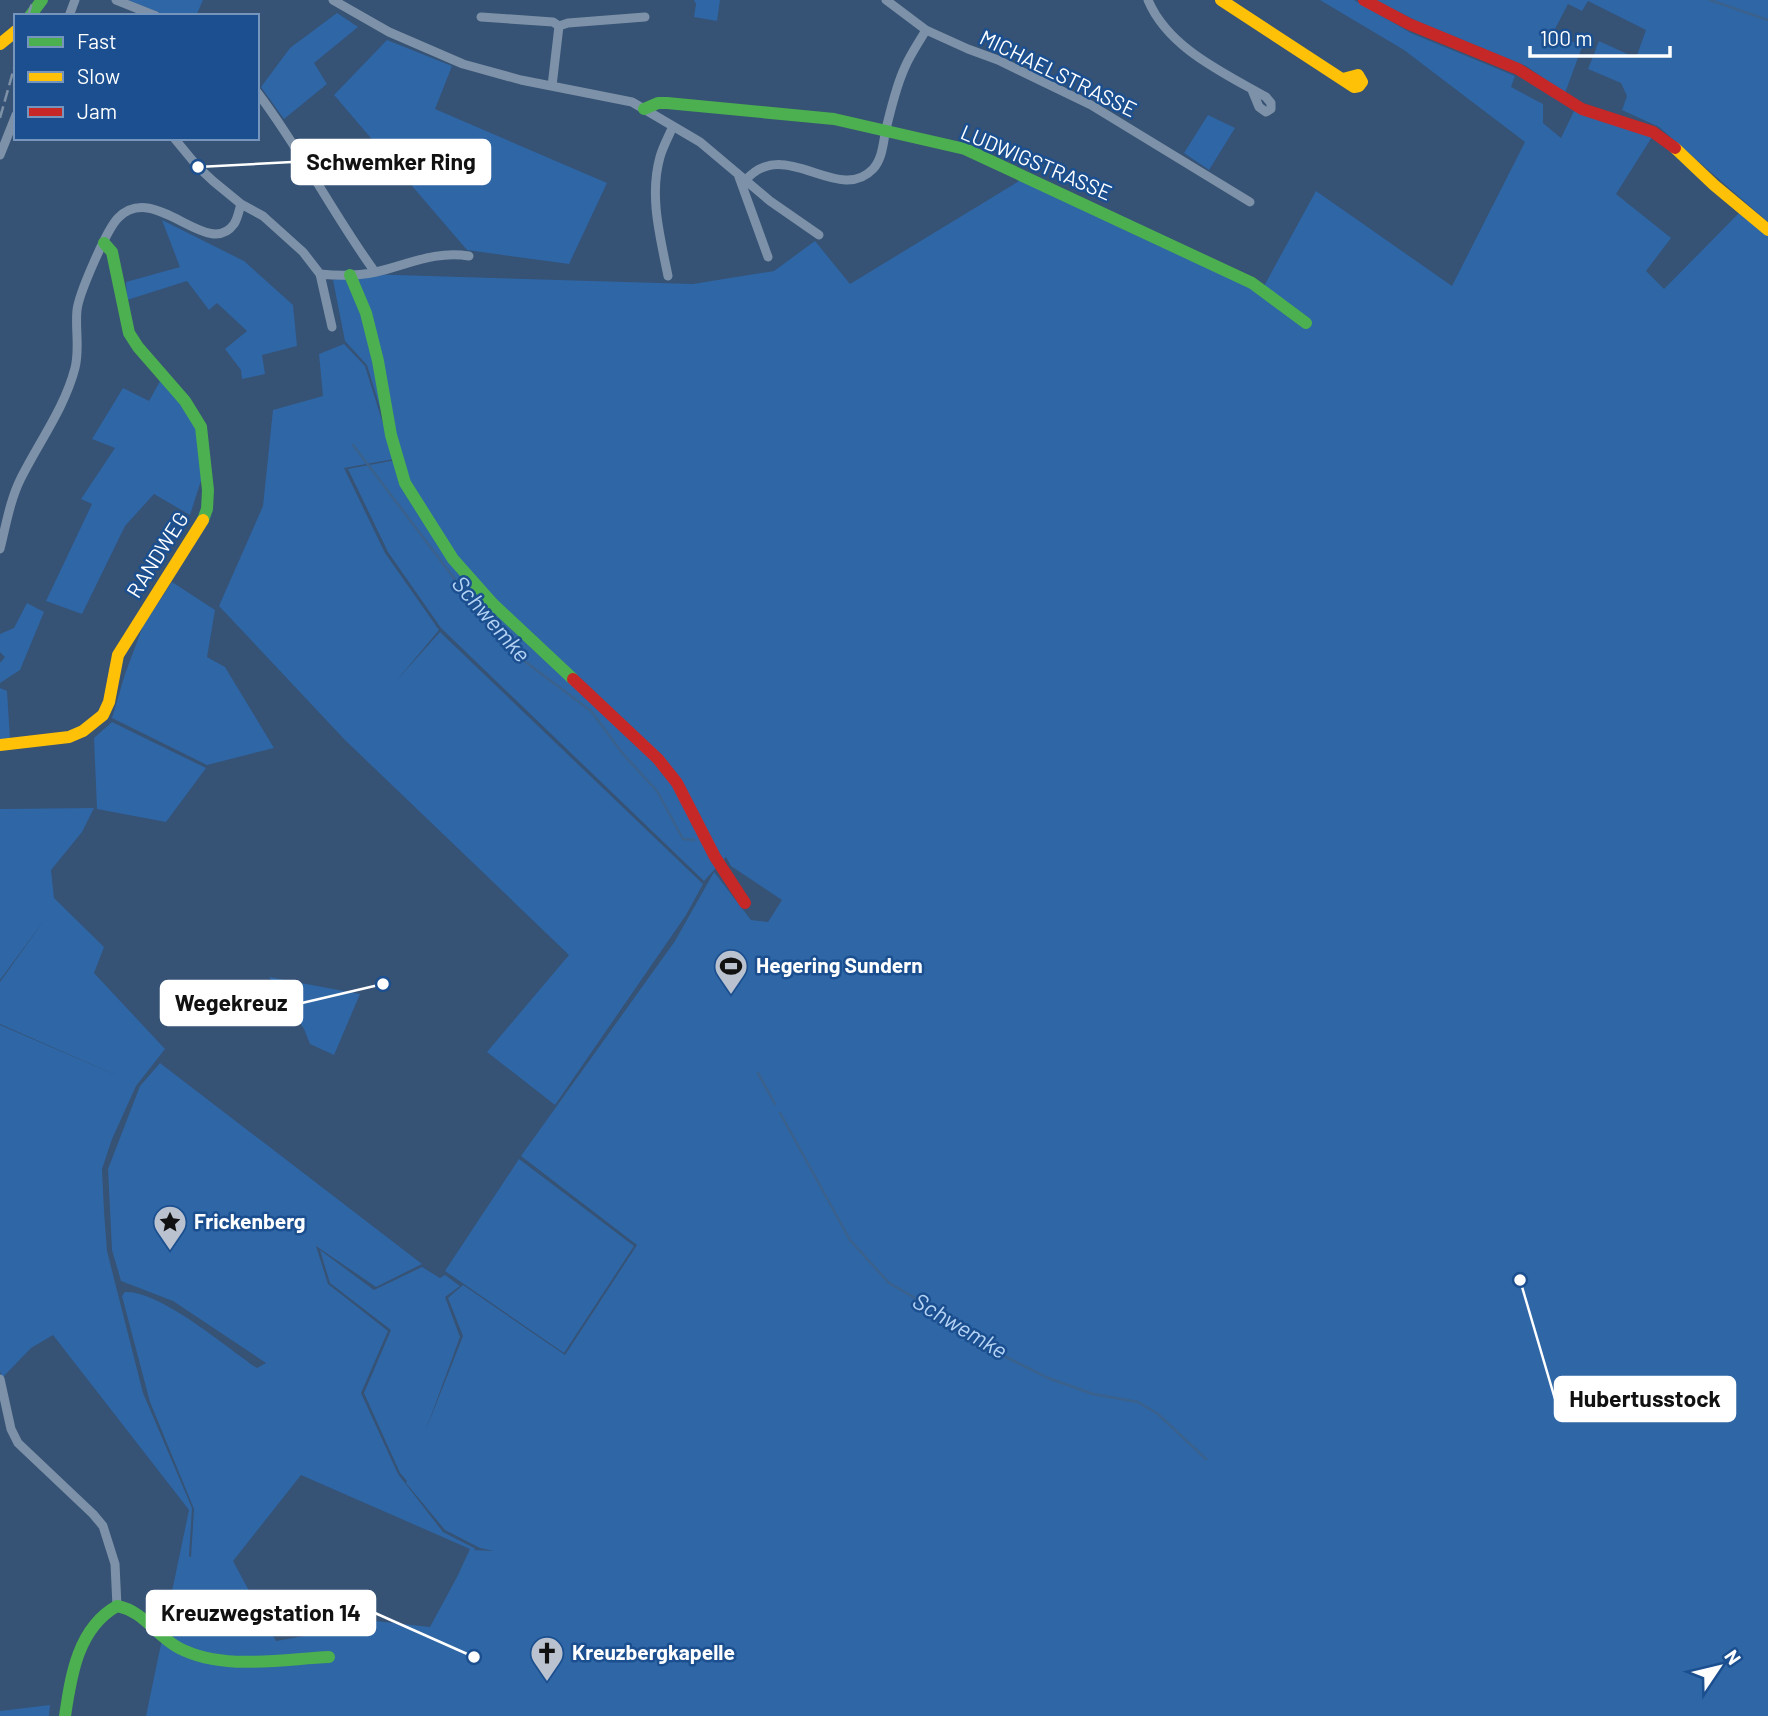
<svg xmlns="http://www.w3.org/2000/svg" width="1768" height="1716" viewBox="0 0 1768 1716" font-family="Barlow,sans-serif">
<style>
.green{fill:#2f66a5;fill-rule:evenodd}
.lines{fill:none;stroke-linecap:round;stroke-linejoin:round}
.stream{stroke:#3b618d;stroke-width:2.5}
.street{stroke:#7d92a8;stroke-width:9}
.fast{stroke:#4caf50;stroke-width:12}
.slow{stroke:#ffc107;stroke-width:12}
.jam{stroke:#c62828;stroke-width:12}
.rail{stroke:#7e92a7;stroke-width:2.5;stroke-dasharray:12 5;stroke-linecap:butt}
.labels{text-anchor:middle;stroke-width:5;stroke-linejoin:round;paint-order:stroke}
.street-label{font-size:21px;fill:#fff;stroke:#1b4f8f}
.poi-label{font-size:21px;font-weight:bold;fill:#fff;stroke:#1b4f8f;text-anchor:start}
.water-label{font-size:23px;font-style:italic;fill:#b5d3f5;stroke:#1b4f8f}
.leader{fill:none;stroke:#fff;stroke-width:2.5}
.callout-dot{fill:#fff;stroke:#1b4f8f;stroke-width:2.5}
.callout{fill:#fff;stroke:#fff;stroke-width:2.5}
.callout-label{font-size:23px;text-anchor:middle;font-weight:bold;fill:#111}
</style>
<rect width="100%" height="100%" fill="#365274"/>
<path class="green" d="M128,0h75l-7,16h-28z
M694,0h26l-3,21 -23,-4 2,-13z
M1320,0h34l57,33 104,43 -4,11 32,17v19l18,15 13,-27 78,26 -36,57 55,44 -25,33 18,18 75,-76 29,20v1483h-1622l43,-206 -136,-175 -22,13 -29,30 -2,-7v-346l125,54 -125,-55v-42l45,-63 -45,61v-171l94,-1 -12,24 -31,38 3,28 50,49 -10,26 71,76 -29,37 -24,53 -10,30 2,42 3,40 36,142 49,115 -3,48 2,1 3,-48 -44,-107 -28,-106 3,-4c35,-2 102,56 132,76l9,-5 -93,-62 -52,-20 -9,-31 -4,-81 32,-83 20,-23 262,201 -46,23 -60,-41 12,38 60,47 -27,62 37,81 45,58 33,17 -3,1 21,1 -14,-3 -35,-18 -39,-47 1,-2 -7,-8 -36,-80 27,-63 -61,-47 -10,-33 54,40 48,-23 18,11 5,-3 15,11 -15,11 15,40 -35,95 38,-96 -15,-38 15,-13 102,70 72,-110 -116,-89 154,-215 39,-69 37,48 17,2 14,-22 -51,-34 -5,-9 -22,24 -263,-253 -53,-76 -40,-83 48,-9 -29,-95 -22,-24 -12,-61 30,-6 330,10 81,-13 41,-30 35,43 174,-106 240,108 52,-95 136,95 73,-144 -121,-92zM301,1475l169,74 -13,28 -27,50 -100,-11 -14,18 -40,7 -43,-80z
M1375,0h393v222l-109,-95 -37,-17 5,-14 -6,-13 -33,-14 11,-28 37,17 10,-28 -58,-29 -6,10 -14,-7 -14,27 28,16 -17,46 -39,-27 -109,-45z
M337,13l21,14 -44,36 13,21 -43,35 -23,-32 29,-39z
M387,40l65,26 -17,43 172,74 -38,81 -102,-14 -133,-155z
M1208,115l27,13 -26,42 -25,-17z
M162,220l82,41 49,44 4,41 -35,9 3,19 -23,5 -1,-9 -16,-21 22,-18 -30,-28 -8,7 -22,-29 -60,19 -1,-18 54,-15z
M344,344l21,22 29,93 -50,9 41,85 54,77 -42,50 43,-48 263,252 -17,31 -131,190 -68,-53 82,-97 -224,-215 -126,-134 44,-100 10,-96 50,-14 -4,-42z
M163,376l32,47 11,42 -16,50 -36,-21 -29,32 -43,88 -36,-13 46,-97 -11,-5 34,-51 -23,-9 31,-51 26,13z
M172,582l43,28 -8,47 18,10 49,81 -67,17 -95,-47 13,-44 18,-48z
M27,603l17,9 -24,58 -20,13v-20l5,-6 -5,-5v-18l14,-6z
M0,688l7,3 3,48 -10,3z
M112,722l94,46 -40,54 -69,-13 -3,-71z
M269,977l91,17 -26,61 -24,-11 -6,-15z
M519,1159l115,87 -70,107 -119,-82z
M50,1705l-1,11h-49v-5z"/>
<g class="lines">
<path class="stream" d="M1710,0l58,20
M353,445l126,166 44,49 68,51 32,43 34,37 26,48 11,1
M758,1073l17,31
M780,1113l70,127 39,43 61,35 52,37 46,23 45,16 45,8 20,12 48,45"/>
<path class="street" d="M116,0l40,16
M333,0l56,32 74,32 58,16 111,22 68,40 70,59 49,34
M886,0l40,30 42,19 30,11 93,45 159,97
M1148,0c20,48 76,73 118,97l5,6v6l-5,3 -7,-5 -7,-17
M69,16l6,-16
M481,17l72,5 6,4 9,-3 77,-6
M552,86l7,-60
M257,92c44,58 76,122 118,180
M174,138l24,29 15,14 28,23 22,12 40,36 17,22 12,53
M0,155l16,-40
M739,177l29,80
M745,181c39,-47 93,25 128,-12 10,-11 10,-27 13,-40 5,-20 10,-43 19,-62 5,-12 14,-25 21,-37
M320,274c18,2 38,2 56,-2 31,-7 60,-22 93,-16
M668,276c-8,-40 -19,-80 -8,-119 3,-11 9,-21 13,-31
M0,549c6,-24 10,-49 21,-71 18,-36 44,-71 54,-110 5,-20 0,-38 2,-58 2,-17 30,-81 41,-92 37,-38 90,43 116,6 4,-6 5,-14 7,-20
M0,1379l11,50 7,14 75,71 10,12 12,38 2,42"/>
<path class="fast" d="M30,16l12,-16
M644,109l14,-6h9l167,16 131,30 287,134 54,40
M104,243l8,9 17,81 9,14 47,54 16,26 7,63 -1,19 -4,11
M350,275l16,38 12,48 13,74 14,48 48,76 40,45 80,75
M65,1716c6,-41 13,-88 52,-110 27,5 39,30 62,42 44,23 103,11 150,9"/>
<path class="slow" d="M1221,0l133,87 5,-1 3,-4 -4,-7 -15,4
M0,44l16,-13
M1675,148l39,37 54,45
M0,745l69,-8 14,-6 20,-16 6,-13 9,-47 85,-135"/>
<path class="jam" d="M1364,0l45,24 109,45 64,40 71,23 22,16
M573,679l85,80 19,24 38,74 30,46"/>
<path class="rail" d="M28,16l5,-16
M0,118l16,-57"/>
</g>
<defs>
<symbol id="stadium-pin" viewBox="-11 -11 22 30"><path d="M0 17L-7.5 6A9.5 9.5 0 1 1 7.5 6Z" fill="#b9c2ce" stroke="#1b4f8f"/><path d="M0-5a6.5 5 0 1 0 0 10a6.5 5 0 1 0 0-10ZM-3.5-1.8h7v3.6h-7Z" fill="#111"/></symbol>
<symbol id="sight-pin" viewBox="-11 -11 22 30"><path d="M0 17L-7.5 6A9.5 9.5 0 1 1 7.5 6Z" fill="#b9c2ce" stroke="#1b4f8f"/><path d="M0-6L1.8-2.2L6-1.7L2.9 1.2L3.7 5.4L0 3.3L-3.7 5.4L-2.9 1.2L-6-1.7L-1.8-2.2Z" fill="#111"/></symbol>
<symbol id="church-pin" viewBox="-11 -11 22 30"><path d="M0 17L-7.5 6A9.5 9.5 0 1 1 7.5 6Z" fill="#b9c2ce" stroke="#1b4f8f"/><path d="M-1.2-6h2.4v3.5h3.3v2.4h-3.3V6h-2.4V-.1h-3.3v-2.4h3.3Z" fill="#111"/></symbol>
</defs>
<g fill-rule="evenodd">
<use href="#stadium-pin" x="712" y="947" width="38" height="52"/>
<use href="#sight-pin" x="151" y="1203" width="38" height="52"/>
<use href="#church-pin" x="528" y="1634" width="38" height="52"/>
</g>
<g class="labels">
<g class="street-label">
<text transform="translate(1058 74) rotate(26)" y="7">MICHAELSTRASSE</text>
<text transform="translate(1036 163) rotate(23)" y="7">LUDWIGSTRASSE</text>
<text transform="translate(158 555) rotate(-58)" y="7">RANDWEG</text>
</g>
<g class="poi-label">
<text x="756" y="973">Hegering Sundern</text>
<text x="194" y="1229">Frickenberg</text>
<text x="572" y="1660">Kreuzbergkapelle</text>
</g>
<g class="water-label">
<text transform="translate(491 619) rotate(49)" y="8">Schwemke</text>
<text transform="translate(960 1326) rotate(31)" y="8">Schwemke</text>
</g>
</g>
<path class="leader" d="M198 167L292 162M383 984L302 1003M1520 1280L1555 1399M474 1657L375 1613"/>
<g class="callout-dot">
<circle cx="198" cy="167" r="7"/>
<circle cx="383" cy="984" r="7"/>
<circle cx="1520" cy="1280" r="7"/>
<circle cx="474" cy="1657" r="7"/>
</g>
<g class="callout">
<rect x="292" y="140" width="198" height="44" rx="7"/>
<rect x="161" y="981" width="141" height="44" rx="7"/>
<rect x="1555" y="1377" width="180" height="44" rx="7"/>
<rect x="147" y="1591" width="228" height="44" rx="7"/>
</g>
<g class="callout-label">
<text x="391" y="170">Schwemker Ring</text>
<text x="231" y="1011">Wegekreuz</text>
<text x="1645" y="1407">Hubertusstock</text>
<text x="261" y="1621">Kreuzwegstation 14</text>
</g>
<rect x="14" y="14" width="245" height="126" fill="#1b4f8f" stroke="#7695bc" stroke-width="2"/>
<rect x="28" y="37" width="35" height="10" fill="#4caf50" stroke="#7695bc" stroke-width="2"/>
<text x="77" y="49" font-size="21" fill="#ffffff">Fast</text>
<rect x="28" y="72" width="35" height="10" fill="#ffc107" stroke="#7695bc" stroke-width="2"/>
<text x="77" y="84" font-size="21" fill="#ffffff">Slow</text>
<rect x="28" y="107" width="35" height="10" fill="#c62828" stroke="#7695bc" stroke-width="2"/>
<text x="77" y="119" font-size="21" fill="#ffffff">Jam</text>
<g transform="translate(1719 1667) rotate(55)" stroke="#1b4f8f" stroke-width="5" paint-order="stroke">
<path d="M0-5L12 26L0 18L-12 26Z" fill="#ffffff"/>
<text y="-10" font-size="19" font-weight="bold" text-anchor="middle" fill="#ffffff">N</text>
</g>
<path d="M1530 46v10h140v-10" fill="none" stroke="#ffffff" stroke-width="3.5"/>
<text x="1540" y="46" font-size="21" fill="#ffffff" stroke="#1b4f8f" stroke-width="5" paint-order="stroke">100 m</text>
</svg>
